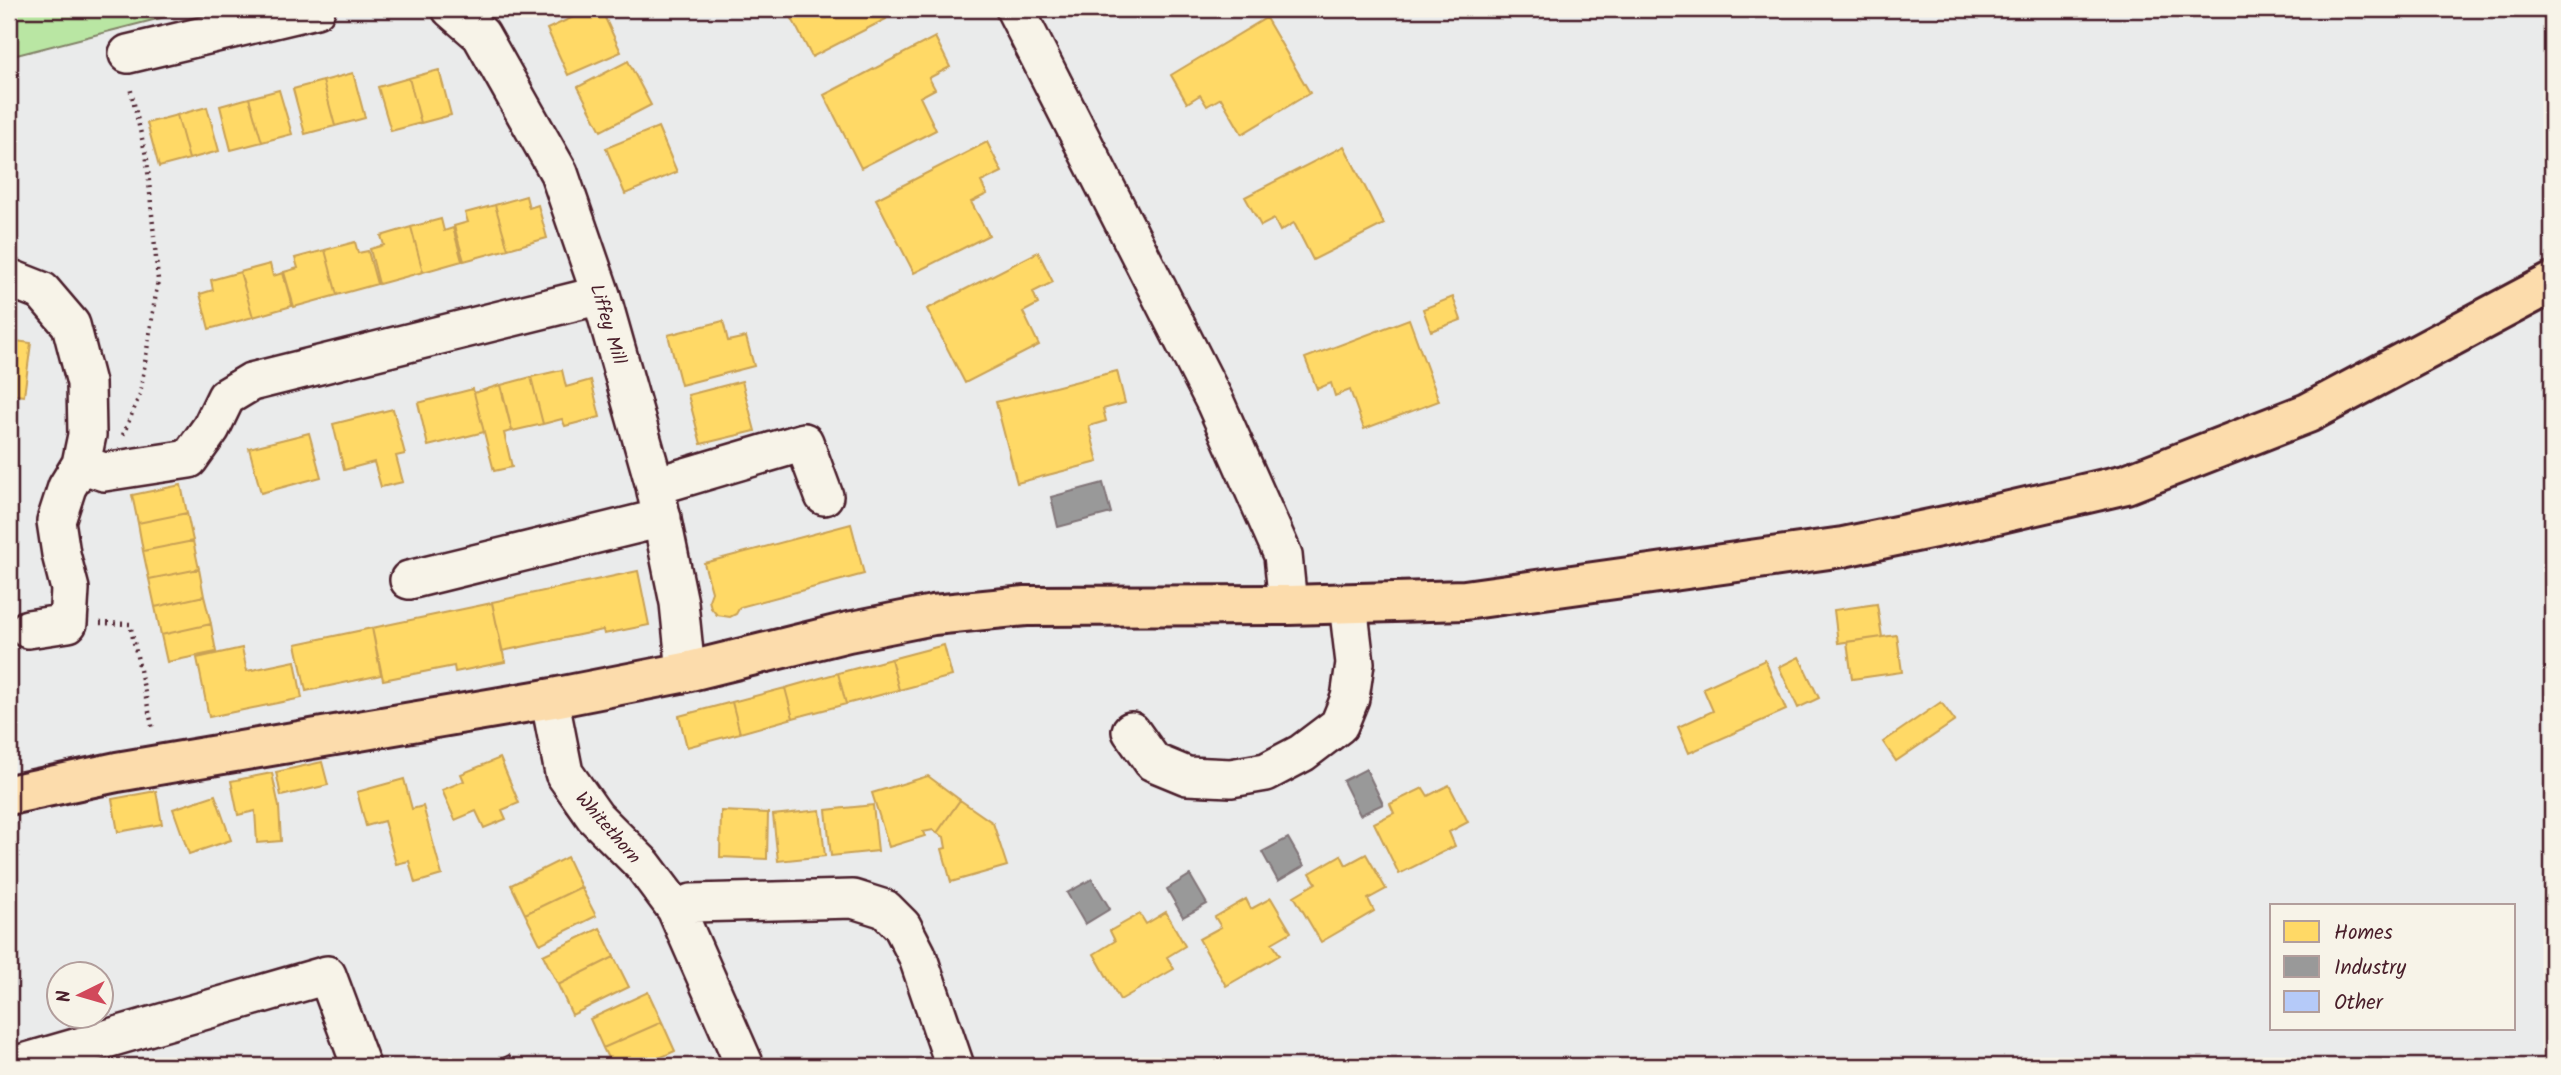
<svg xmlns="http://www.w3.org/2000/svg" width="2561" height="1075" viewBox="0 0 2561 1075" font-family="Kalam,sans-serif">
<style>
.green{fill:#b9e6a3;stroke:#828267;stroke-width:2}
.homes{fill:#ffd966;stroke:#c9a154;stroke-width:2}
.industry{fill:#999;stroke:#817478;stroke-width:2}
.building{fill:#b5caf9;stroke:#4a1f2b;stroke-width:2}
.lines{fill:none;stroke-linecap:round;stroke-linejoin:round}
.minor-casing{stroke:#4a1f2b;stroke-width:42}
.major-casing{stroke:#4a1f2b;stroke-width:44}
.path{stroke:#4a1f2b;stroke-width:4.5;stroke-dasharray:2 5;stroke-linecap:butt}
.minor{stroke:#f7f3e8;stroke-width:37}
.major{stroke:#fcdcac;stroke-width:38}
.labels{text-anchor:middle;stroke-width:7;stroke-linejoin:round;paint-order:stroke}
.street-label{font-size:19px;fill:#4a1f2b;stroke:#f7f3e8}
</style>
<rect width="100%" height="100%" fill="#eaebeb"/>
<filter id="ink" filterUnits="userSpaceOnUse"><feTurbulence type="fractalNoise" baseFrequency=".0143" numOctaves="2"/><feDisplacementMap in="SourceGraphic" scale="14" xChannelSelector="R" yChannelSelector="G"/><feConvolveMatrix kernelMatrix="1 2 1 2 8 2 1 2 1" color-interpolation-filters="sRGB"/></filter>
<g filter="url(#ink)">
<path class="green" d="M9,9h187l-187,48z"/>
<path class="homes" d="M536,9h29l-25,10z
M591,9h10l20,43 -53,23 -21,-46z
M787,9h94l5,10 -74,38z
M1266,18l44,75 -68,41 -21,-36 -14,8 -7,-11 -13,8 -16,-28z
M935,37l15,30 -21,11 6,11 -15,8 16,33 -75,38 -37,-73z
M628,61l23,44 -50,26 -23,-44z
M439,70l12,45 -30,8 -12,-45z
M353,73l12,45 -30,8 -12,-45z
M409,78l12,45 -30,8 -13,-44z
M323,81l12,45 -30,8 -12,-45z
M279,90l13,44 -30,8 -13,-44z
M249,98l13,44 -31,8 -11,-44z
M207,107l12,44 -30,8 -12,-44z
M177,115l12,44 -30,8 -12,-44z
M658,127l19,45 -52,22 -19,-46z
M987,142l15,30 -21,10 6,12 -16,8 18,33 -75,38 -38,-74z
M1344,146l40,78 -71,36 -19,-37 -14,8 -6,-12 -13,7 -16,-29z
M526,196l3,12 9,-3 9,33 -39,11 -13,-44z
M495,205l13,44 -44,12 -10,-35 14,-4 -3,-9z
M441,219l3,12 9,-3 9,33 -39,11 -12,-45z
M411,227l12,45 -44,12 -9,-35 14,-4 -3,-9z
M355,242l3,11 10,-2 9,33 -40,11 -12,-45z
M325,250l12,45 -43,12 -10,-35 14,-4 -3,-10z
M1038,252l15,30 -20,10 5,12 -15,8 16,33 -74,38 -38,-74z
M270,264l3,12 10,-3 9,33 -39,11 -13,-45z
M240,272l13,45 -44,12 -9,-35 13,-4 -2,-10z
M1453,297l8,23 -30,11 -8,-22z
M1409,319l30,82 -75,28 -14,-39 -15,6 -4,-13 -14,6 -12,-31z
M723,321l5,20 18,-4 8,29 -73,19 -13,-50z
M9,340l22,3 -7,53 -15,-2z
M562,370l4,17 25,-7 9,37 -35,9 -3,-7 -19,5 -12,-47z
M1117,371l8,32 -22,6 3,12 -17,5 9,36 -81,21 -21,-81z
M531,377l12,47 -31,7 -11,-46z
M742,381l13,50 -54,13 -13,-49z
M500,385l12,46 -8,2 8,34 -18,4 -20,-78z
M473,389l11,43 -56,14 -10,-43z
M393,409l12,45 -9,2 7,26 -22,5 -7,-25 -30,8 -11,-46z
M309,433l12,44 -60,16 -12,-45z
M181,485l6,28 -49,10 -6,-28z
M187,513l6,28 -50,10 -5,-28z
M851,524l13,50 -124,33 -4,7 -6,3 -13,-2 -6,-7 -2,-8 3,-8 -8,-29z
M193,541l6,28 -50,10 -6,-28z
M199,569l5,27 -49,11 -6,-28z
M638,571l11,54 -45,9 -1,-4 -101,21 -10,-49z
M204,596l7,28 -50,11 -6,-28z
M492,603l13,59 -50,10 -1,-6 -71,14 -11,-52z
M1877,604l5,33 -44,6 -4,-33z
M211,624l5,28 -49,10 -6,-27z
M372,628l9,47 -75,16 -10,-47z
M1897,635l5,37 -50,7 -5,-37z
M944,645l8,31 -53,14 -8,-31z
M242,648l5,23 48,-10 7,37 -93,19 -12,-59z
M1799,657l20,41 -21,10 -19,-41z
M891,659l8,31 -53,14 -8,-31z
M1765,660l21,50 -97,43 -11,-26 35,-16 -10,-23z
M838,673l8,31 -53,14 -8,-30z
M785,688l8,30 -53,15 -8,-31z
M732,702l8,31 -53,14 -8,-31z
M1941,702l14,19 -59,40 -13,-19z
M500,758l19,45 -17,7 4,9 -22,9 -8,-17 -21,9 -13,-30 22,-9 -3,-7z
M322,762l6,23 -47,11 -5,-24z
M272,773l7,34 2,34 -24,2 -2,-32 -17,4 -7,-34z
M928,776l32,24 -23,33 -4,-3 -10,2 2,4 -36,11 -17,-54z
M404,779l8,30 11,-3 19,69 -27,8 -6,-22 -13,3 -12,-43 -18,5 -9,-34z
M1449,785l19,37 -19,10 6,14 -56,28 -25,-51 20,-10 -4,-9 33,-16 5,8z
M156,791l6,33 -44,8 -6,-33z
M215,795l16,45 -42,14 -16,-45z
M960,800l33,23 14,43 -56,16 -9,-33 4,-1 -2,-11 -7,-4z
M873,805l5,46 -47,5 -5,-46z
M820,810l5,46 -47,5 -5,-46z
M721,811l47,2 -1,46 -47,-2z
M1366,854l20,35 -18,10 6,12 -53,31 -27,-46 22,-13 -6,-10 31,-18 5,10z
M567,857l14,30 -56,27 -14,-29z
M581,887l15,29 -56,28 -15,-30z
M1271,898l20,34 -19,11 8,12 -54,31 -27,-47 22,-12 -6,-10 31,-18 5,10z
M1166,912l19,34 -18,11 7,12 -54,31 -26,-46 21,-13 -5,-10 30,-17 6,10z
M600,928l14,29 -56,28 -15,-30z
M614,957l15,30 -57,28 -14,-30z
M648,992l14,30 -59,26 -13,-29z
M662,1022l13,29 -33,15h-30l-9,-18z"/>
<path class="industry" d="M1103,483l8,30 -53,14 -7,-30z
M1366,769l17,35 -23,11 -17,-34z
M1288,838l16,28 -26,15 -16,-29z
M1190,875l17,29 -24,13 -16,-28z
M1092,879l18,30 -25,15 -18,-31z"/>
<path class="building" d="M509,1055l6,11h-28z"/>
<g class="lines">
<defs>
<path id="minor" d="M451,9l30,26 78,138 42,122 54,191 24,117 7,69
M1015,9l200,393 68,153 5,50
M128,54l188,-45
M9,278l33,13 29,34 15,58 1,52 -6,29 -14,23 -11,34 5,33 9,35 -2,34 -40,6
M81,464l23,8 85,-13 22,-31 15,-31 25,-15 350,-87
M655,486l149,-44 20,54
M409,580l253,-62
M553,698v19l11,56 31,44 48,48 33,44 69,157
M1131,731l22,31 34,14 44,2 35,-6 36,-19 37,-28 11,-27 5,-35 -7,-59
M676,909l16,-6 161,-4 32,10 17,17 15,29 38,111
M13,1066l314,-91 34,91"/>
<path id="major" d="M9,795l108,-23 436,-74 133,-26 162,-40 85,-17 93,-9 262,-1 177,-5 378,-53 111,-23 172,-40 182,-71 244,-130"/>
</defs>
<use href="#minor" class="minor-casing"/>
<use href="#major" class="major-casing"/>
<path class="path" d="M123,435l17,-41 18,-114 -11,-120 -17,-73
M100,623l30,1 23,106"/>
<use href="#minor" class="minor"/>
<use href="#major" class="major"/>
</g>
</g>
<g class="labels">
<g class="street-label">
<text transform="translate(609 324) rotate(73)" y="7">Liffey Mill</text>
<text transform="translate(609 827) rotate(49)" y="7">Whitethorn</text>
</g>
</g>
<rect width="2561" height="1075" fill="none" stroke="#f7f3e8" stroke-width="35"/>
<rect x="18" y="18" width="2526" height="1040" fill="none" stroke="#4a1f2b" stroke-width="2.5" filter="url(#ink)"/>
<rect x="2270" y="904" width="245" height="126" fill="#f7f3e8" stroke="#b29e9c" stroke-width="2"/>
<rect x="2284" y="921" width="35" height="21" fill="#ffd966" stroke="#b29e9c" stroke-width="2"/>
<text x="2334" y="939" font-size="21" fill="#4a1f2b">Homes</text>
<rect x="2284" y="956" width="35" height="21" fill="#999999" stroke="#b29e9c" stroke-width="2"/>
<text x="2334" y="974" font-size="21" fill="#4a1f2b">Industry</text>
<rect x="2284" y="991" width="35" height="21" fill="#b5caf9" stroke="#b29e9c" stroke-width="2"/>
<text x="2334" y="1009" font-size="21" fill="#4a1f2b">Other</text>
<g transform="translate(80 995) rotate(265)"><circle r="33" fill="#f7f3e8" stroke="#b29e9c" stroke-width="2"/>
<path d="M0-5L12 26L0 18L-12 26Z" fill="#d1495b"/>
<text y="-10" font-size="19" font-weight="bold" text-anchor="middle" fill="#4a1f2b">N</text>
</g>
</svg>
